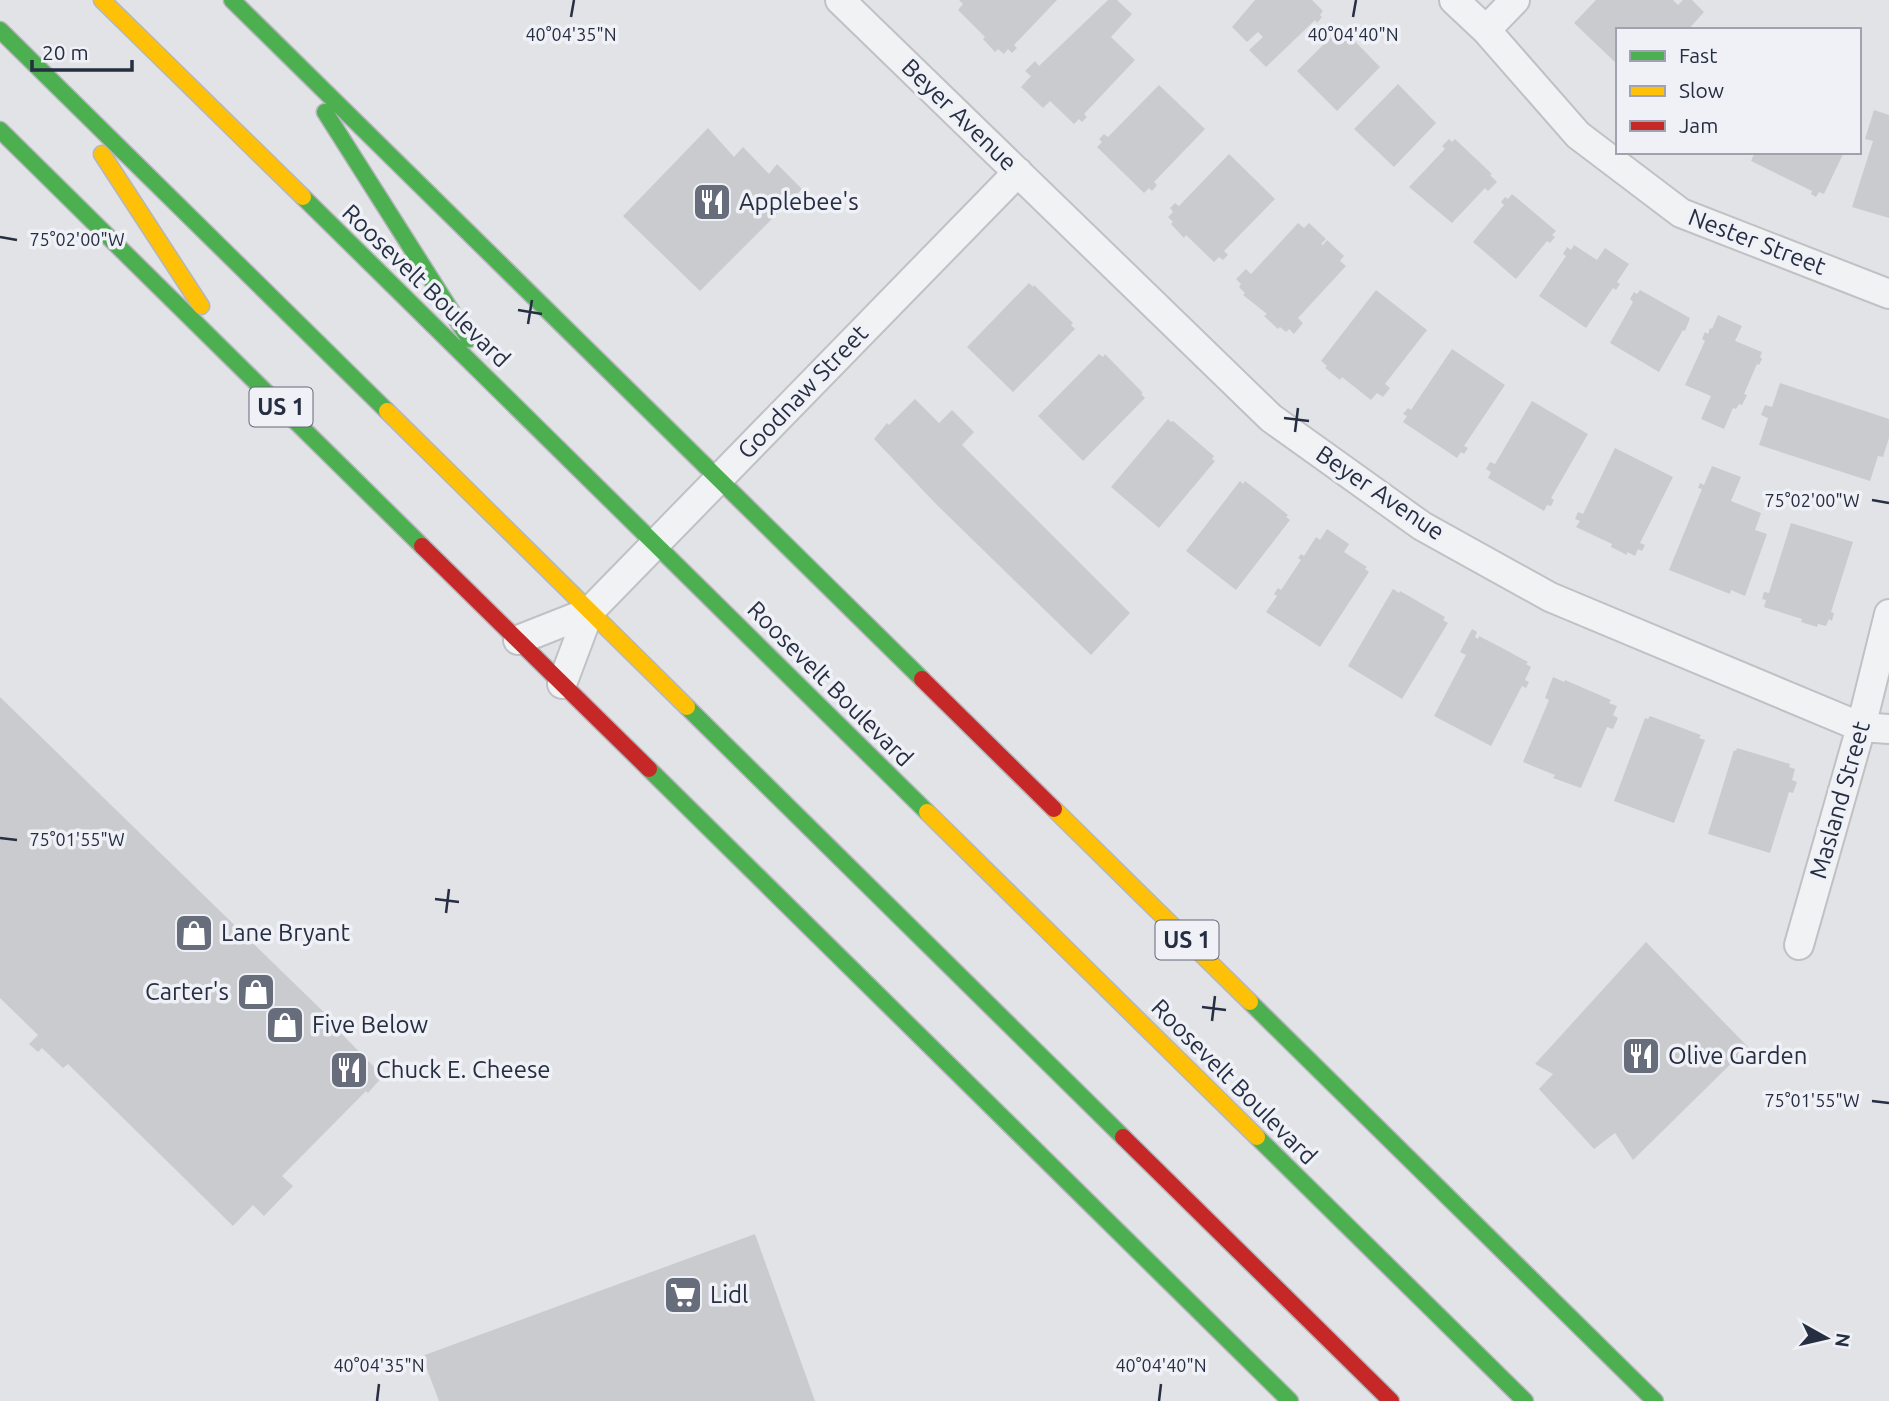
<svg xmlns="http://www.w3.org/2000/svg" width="1889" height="1401" viewBox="0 0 1889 1401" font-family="Ubuntu,sans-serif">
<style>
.building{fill:#cacbcf}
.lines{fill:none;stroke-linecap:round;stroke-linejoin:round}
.street-casing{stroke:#c0c1c5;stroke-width:32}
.fast-casing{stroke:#b4b6bc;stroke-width:19}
.slow-casing{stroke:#b4b6bc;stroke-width:19}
.jam-casing{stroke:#b4b6bc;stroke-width:19}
.street{stroke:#f1f2f4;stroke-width:28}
.fast{stroke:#4caf50;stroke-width:16}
.slow{stroke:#ffc107;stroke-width:16}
.jam{stroke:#c62828;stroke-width:16}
.ticks{fill:none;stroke:#262e42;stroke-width:2.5}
.labels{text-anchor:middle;stroke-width:7;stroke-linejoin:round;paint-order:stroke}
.shield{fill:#eff1f7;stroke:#626878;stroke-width:2}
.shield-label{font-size:23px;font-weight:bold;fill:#262e42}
.street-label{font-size:24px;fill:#262e42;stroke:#eff1f7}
.poi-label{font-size:24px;fill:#262e42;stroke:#eff1f7;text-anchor:start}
.ticks-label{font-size:18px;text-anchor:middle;fill:#262e42;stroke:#eff1f7;stroke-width:7;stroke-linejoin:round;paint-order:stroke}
</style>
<rect width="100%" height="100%" fill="#e2e3e7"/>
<path class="building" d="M959,0h98l-43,45 3,3 -5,5 -4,-4 -4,5 -6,-5 -3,3 -12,-13 2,-2 -27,-27 5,-6z
M1108,0h9l15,14 -21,23 24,23 -51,54 3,3 -5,5 -3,-3 -5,5 -24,-23 -7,7 -22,-21 10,-11 -6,-5 10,-10 4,5z
M1255,0h57l11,11 -3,4 2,2 -5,6 -2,-3 -49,47 -17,-17 14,-13 -5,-5 -11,10 -15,-15z
M1596,0h77l5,5 5,-5h9l12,12 -16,18 -6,-3 -2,3h-62v35l-44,-42z
M1341,27l39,40 -43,44 -40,-40z
M1398,84l38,39 -42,44 -40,-38z
M1159,85l46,44 -51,53 3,3 -5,6 -3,-3 -5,5 -47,-46 5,-5 -3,-3 5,-5 4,3z
M1874,110l15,5v103l-37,-11 21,-66 -8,-2z
M708,128l26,29 9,-10 26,27 8,-10 25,25 -102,102 -77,-75z
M1449,139l3,3 3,-3 37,35 -2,1 7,7 -9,9 -3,-3 -33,35 -43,-36 36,-38 -3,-3z
M1755,152h89l-20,42 -5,-2 -3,5 -5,-3 1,-3 -61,-30z
M1229,154l46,45 -51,52 4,4 -5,5 -4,-3 -5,5 -28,-27 -2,3 -13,-14 2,-2 -5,-5 5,-5 -3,-4 5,-5 4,3z
M1512,194l44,37 -4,4 3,2 -5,6 -3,-2 -31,38 -43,-37 31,-37 -3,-3 4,-5 3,2z
M1298,223l6,5 5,-5 17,16 -5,5 2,1 4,-5 17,16 -4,5 6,5 -48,52 5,5 -9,11 -5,-5 -3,3 -6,-5 -2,2 -14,-13 3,-2 -24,-19 2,-2 -6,-6 2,-3 -5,-5 10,-10 5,5z
M1574,245l23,15 8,-12 24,16 -12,18 3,2 -4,6 -3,-2 -27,40 -47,-32 27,-40 -3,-2 4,-7 4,3z
M1029,283l4,4 1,-2 39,38 -2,2 4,4 -62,63 -46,-45z
M1376,290l51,40 -42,54 5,4 -7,9 -6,-4 -6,7 -29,-23 -2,3 -15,-12 2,-2 -6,-5z
M1640,290l50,28 -5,13 -2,-1 -24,42 -49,-29 23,-41 -3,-3 4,-7 3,2z
M1718,315l24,11 -7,15 27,11 -2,5 2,2 -3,6 -2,-1 -13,30 3,1 -5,10 -3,-1 -3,5 -3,-1 -9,21 -23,-10 10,-23 -26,-11 20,-44 -3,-2 3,-7 3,2 2,-6 2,1z
M1452,349l53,36 -41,61 4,2 -4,6 -3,-2 -4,6 -54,-36 4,-6 -4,-2 5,-6 3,2z
M1099,354l4,3 2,-3 38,39 -2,1 4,4 -62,63 -45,-45z
M1780,383l109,36v19l-6,19 -5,-1 -8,25 -111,-36 9,-27 -7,-3 4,-10 7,2z
M915,399l24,24 13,-13 22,22 -12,13 168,168 -39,42 -154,-150 -63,-66 13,-16 2,2z
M1532,401l56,33 -37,64 3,2 -3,6 -4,-1 -3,6 -56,-33 3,-6 -5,-3 4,-7 5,2z
M1168,419l3,3 2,-1 41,35 -2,3 3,2 -56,67 -48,-41z
M1615,448l58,29 -33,66 5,2 -3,6 -4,-2 -3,7 -8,-4v3l-16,-8 1,-3 -36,-17 4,-6 -5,-2 3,-7 5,2z
M1712,466l29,11 -10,24 30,12 -6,17 12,4 -22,62 -14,-6 -1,4 -61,-24 33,-81 -4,-1 2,-5 4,2z
M1240,481l3,3 2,-3 22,17 21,17 -2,2 4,3 -54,70 -50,-39z
M1791,523l62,19 -22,70 3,1 -2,8 -3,-2 -3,7 -8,-2 -1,3 -16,-5 1,-3 -38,-12 2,-7 -4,-1 2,-7 5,1z
M1327,529l22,15 -5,8 23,15 -2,2 4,3 -49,75 -54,-35 11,-16 -3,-2 4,-6 3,2 20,-30 -3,-2 3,-4 3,2 12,-19 4,3z
M1393,589l6,4 1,-2 45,26 -2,3 5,3 -46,76 -54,-33z
M1472,629l5,3 -2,5 3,2 1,-3 25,13 24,13 -2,2 5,3 -6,13 4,2 -3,6 -4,-2 -31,60 -57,-30 32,-61 -6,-3z
M1553,677l11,5 1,-2 46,20 -2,3 8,3 -4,9 5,3 -5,11 -6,-2 -26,61 -28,-10 2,-3 -32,-13 26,-62 -4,-2z
M0,697l334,325 -2,2 51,52 -15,17 -2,-2 -84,85 11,10 -29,30 -11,-11 -20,21 -165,-162 -5,4 -21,-20 -4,4 -9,-8 9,-9 -38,-37z
M1650,716l51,19 -2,3 6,2 -31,83 -60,-22 31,-83 3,1z
M1737,748l53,16 -1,3 6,2 -3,11 5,2 -4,11 -4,-1 -19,61 -62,-19 26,-84 2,1z
M1646,942l102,105 -115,113 -18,-27 -21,16 -55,-60 14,-15 -18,-10z
M755,1234l60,167h-376l-17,-45z"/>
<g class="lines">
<defs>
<path id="street" d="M840,0l431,418 151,108 128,71 311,130 28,2
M1454,0l32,30 92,105 103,78 208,81
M1486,30l29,-30
M518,640l71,-28
M562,684l27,-72 429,-440
M1799,945l62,-218 28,-113"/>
<path id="fast" d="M232,0l690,679
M0,30l387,381
M325,112l144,227
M0,130l422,416
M303,197l624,615
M687,707l436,430
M649,769l641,632
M1250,1002l405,399
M1257,1137l268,264"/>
<path id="slow" d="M102,0l201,197
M102,154l99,152
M387,411l300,296
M1054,809l196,193
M927,812l330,325"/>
<path id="jam" d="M422,546l227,223
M922,679l132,130
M1123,1137l268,264"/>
</defs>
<use href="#street" class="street-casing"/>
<use href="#fast" class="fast-casing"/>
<use href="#slow" class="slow-casing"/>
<use href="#jam" class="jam-casing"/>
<use href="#street" class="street"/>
<use href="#fast" class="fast"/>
<use href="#slow" class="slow"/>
<use href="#jam" class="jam"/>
</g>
<path class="ticks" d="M571,17l3,-17M1353,17l3,-17M0,237l17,3M518,310l24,4M528,324l4,-24M1284,418l25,3M1295,432l3,-24M1872,500l17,3M0,838l17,2M435,899l24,3M446,913l3,-24M1202,1007l24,3M1212,1021l3,-25M1872,1101l17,2M377,1401l2,-17M1159,1401l2,-17"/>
<defs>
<symbol id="restaurant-square" viewBox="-11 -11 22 22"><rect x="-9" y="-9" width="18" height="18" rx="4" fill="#686d7c" stroke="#eff1f7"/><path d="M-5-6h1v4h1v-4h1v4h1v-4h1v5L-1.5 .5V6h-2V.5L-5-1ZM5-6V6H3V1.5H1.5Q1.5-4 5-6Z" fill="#fff"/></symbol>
<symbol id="shop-square" viewBox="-11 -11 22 22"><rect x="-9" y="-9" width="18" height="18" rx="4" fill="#686d7c" stroke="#eff1f7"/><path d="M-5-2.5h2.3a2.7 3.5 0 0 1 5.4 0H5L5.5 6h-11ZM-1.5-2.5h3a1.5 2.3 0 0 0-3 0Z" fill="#fff"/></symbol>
<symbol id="supermarket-square" viewBox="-11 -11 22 22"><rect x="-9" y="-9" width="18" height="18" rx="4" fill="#686d7c" stroke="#eff1f7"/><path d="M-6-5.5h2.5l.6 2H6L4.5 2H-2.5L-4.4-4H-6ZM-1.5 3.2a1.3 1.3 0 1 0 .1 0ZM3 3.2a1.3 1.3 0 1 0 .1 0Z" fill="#fff"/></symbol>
</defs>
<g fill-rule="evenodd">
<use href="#restaurant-square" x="690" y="180" width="44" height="44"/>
<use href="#shop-square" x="172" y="911" width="44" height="44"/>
<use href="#shop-square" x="234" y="970" width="44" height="44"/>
<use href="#shop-square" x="263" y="1003" width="44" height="44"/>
<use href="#restaurant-square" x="1619" y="1034" width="44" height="44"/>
<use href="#restaurant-square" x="327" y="1048" width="44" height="44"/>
<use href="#supermarket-square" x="661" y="1273" width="44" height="44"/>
</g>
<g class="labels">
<g class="shield">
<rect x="249.5" y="387.5" width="63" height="39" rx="5"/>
<rect x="1155.5" y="920.5" width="63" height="39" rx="5"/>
</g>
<g class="shield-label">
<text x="281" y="415">US 1</text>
<text x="1187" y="948">US 1</text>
</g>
<g class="street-label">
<text transform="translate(959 115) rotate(44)" y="8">Beyer Avenue</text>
<text transform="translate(1757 242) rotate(21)" y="8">Nester Street</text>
<text transform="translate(426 286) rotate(44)" y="8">Roosevelt Boulevard</text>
<text transform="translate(803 392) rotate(-46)" y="8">Goodnaw Street</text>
<text transform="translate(1380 493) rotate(34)" y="8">Beyer Avenue</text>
<text transform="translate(830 684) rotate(45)" y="8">Roosevelt Boulevard</text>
<text transform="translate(1840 800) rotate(-74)" y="8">Masland Street</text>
<text transform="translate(1234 1082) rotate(45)" y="8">Roosevelt Boulevard</text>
</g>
<g class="poi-label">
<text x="739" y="210">Applebee's</text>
<text x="221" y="941">Lane Bryant</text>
<text x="229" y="1000" text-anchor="end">Carter's</text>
<text x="312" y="1033">Five Below</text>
<text x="1668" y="1064">Olive Garden</text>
<text x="376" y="1078">Chuck E. Cheese</text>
<text x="710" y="1303">Lidl</text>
</g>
</g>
<g class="ticks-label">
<text x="571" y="41">40°04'35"N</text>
<text x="1353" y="41">40°04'40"N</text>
<text x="77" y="246">75°02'00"W</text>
<text x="1812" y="507">75°02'00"W</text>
<text x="77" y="846">75°01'55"W</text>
<text x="1812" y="1107">75°01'55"W</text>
<text x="379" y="1372">40°04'35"N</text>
<text x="1161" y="1372">40°04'40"N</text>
</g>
<rect x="1616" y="28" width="245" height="126" fill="#eff1f7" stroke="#9fa3af" stroke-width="2"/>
<rect x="1630" y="51" width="35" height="10" fill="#4caf50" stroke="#9fa3af" stroke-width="2"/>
<text x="1679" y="63" font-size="21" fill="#262e42">Fast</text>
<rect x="1630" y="86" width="35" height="10" fill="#ffc107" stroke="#9fa3af" stroke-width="2"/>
<text x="1679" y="98" font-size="21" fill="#262e42">Slow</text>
<rect x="1630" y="121" width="35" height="10" fill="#c62828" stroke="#9fa3af" stroke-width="2"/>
<text x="1679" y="133" font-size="21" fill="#262e42">Jam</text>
<g transform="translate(1826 1338) rotate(98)" stroke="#eff1f7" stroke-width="5" paint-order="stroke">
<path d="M0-5L12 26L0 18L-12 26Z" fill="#262e42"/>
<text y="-10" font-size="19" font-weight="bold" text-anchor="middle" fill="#262e42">N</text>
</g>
<path d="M32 60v10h100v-10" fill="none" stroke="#262e42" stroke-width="3.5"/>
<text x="42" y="60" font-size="21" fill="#262e42" stroke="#eff1f7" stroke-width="5" paint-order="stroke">20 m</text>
</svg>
